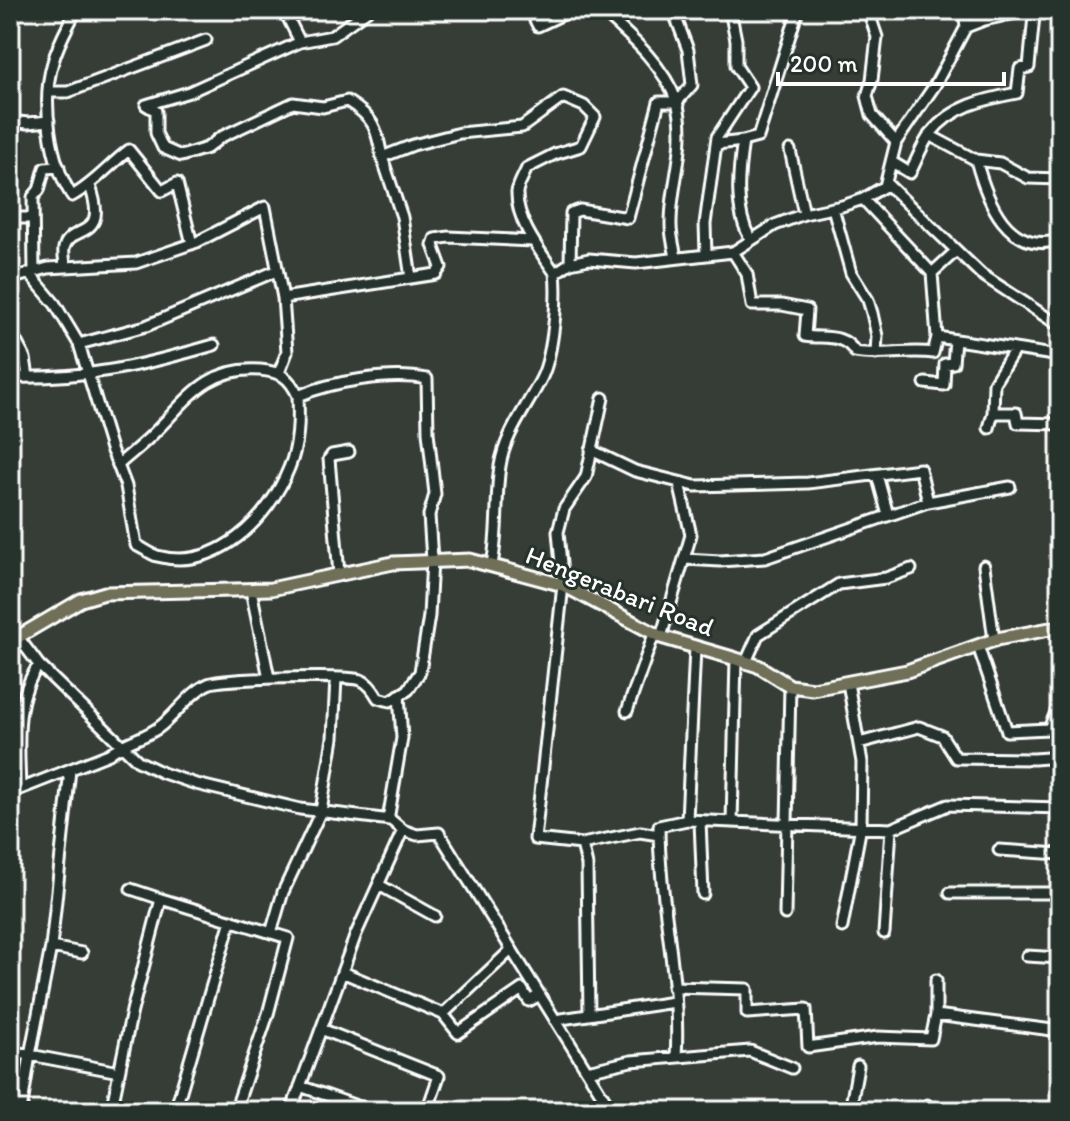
<svg xmlns="http://www.w3.org/2000/svg" width="1070" height="1121" viewBox="0 0 1070 1121" font-family="Itim,sans-serif">
<style>
.lines{fill:none;stroke-linecap:round;stroke-linejoin:round}
.minor-casing{stroke:#fff;stroke-width:15}
.major-casing{stroke:#fff;stroke-width:17}
.minor{stroke:#26332d;stroke-width:9}
.major{stroke:#706f59;stroke-width:11}
.labels{text-anchor:middle;stroke-width:6;stroke-linejoin:round;paint-order:stroke}
.street-label{font-size:26px;fill:#fff;stroke:#26332d}
</style>
<rect width="100%" height="100%" fill="#353d36"/>
<filter id="ink" filterUnits="userSpaceOnUse"><feTurbulence type="fractalNoise" baseFrequency=".0125" numOctaves="2"/><feDisplacementMap in="SourceGraphic" scale="16" xChannelSelector="R" yChannelSelector="G"/><feConvolveMatrix kernelMatrix="1 2 1 2 8 2 1 2 1" color-interpolation-filters="sRGB"/></filter>
<g filter="url(#ink)">
<g class="lines">
<defs>
<path id="minor" d="M76,10c-8,17 -18,33 -23,52 -12,39 -3,100 19,134 22,-12 37,-31 57,-46l33,41 15,-8 15,61
M284,10l16,32 -111,50 -43,13 10,6v22l7,15 18,8 26,-8 14,-11 72,-34 30,4 24,-6c27,17 29,25 35,56l31,-12 47,-12 62,-6 41,-30 21,9 11,11 -14,29 -26,8 -28,14c-3,7 -9,17 -10,24 -1,29 23,59 38,81
M530,10l8,16 34,-16
M673,10l15,40 4,35 -15,17c12,43 -7,82 -6,124 0,10 3,21 5,31
M868,10l9,27 -5,43 -5,16 5,19 24,27
M964,10l2,17
M300,42l32,-6 36,-26
M48,92h20l138,-52
M10,121l18,2 21,-2
M929,135l47,25 24,3 28,15 32,1
M743,141l15,-4 40,-127
M717,144l26,-3c-5,32 -9,70 8,99
M790,150l14,64
M382,157l20,60 9,61
M976,160c11,41 31,95 84,80
M892,162l18,11c7,-13 12,-29 21,-40 21,-27 54,-34 86,-40l3,-24 9,-2 5,-51 -4,-6
M886,183l95,91 79,52
M863,199l69,74 5,64 123,19
M833,208l18,65 17,27 4,13 5,23 -1,18
M10,218h23
M733,252l14,22 5,31h30l25,5 -2,26c20,3 38,-3 50,16 26,5 52,-3 78,1l4,-16
M706,254l-1,-30 12,-87 33,-50 -14,-21v-26l-6,-30
M570,263l1,-50 9,-3 48,8 31,-116h18c-14,-38 -46,-65 -76,-92
M65,267c0,-5 -2,-14 -1,-19 6,-25 46,-6 26,-62
M34,271l-1,-74 6,-7 6,-22 14,-1
M932,273l24,-22
M10,279l38,-11 88,-5 61,-21 68,-35 18,91 4,54 -8,21
M283,298l153,-24 5,-7 -8,-22 2,-6 14,-2 84,4
M10,330l15,28 3,19
M79,344l67,-18 130,-55
M10,377c77,2 131,-11 204,-32
M925,383l19,2 1,-21 8,-1 2,-23
M993,413l1,-30 21,-34
M989,428l4,-15h23l2,10 42,1
M591,450l44,21 60,15 113,-3 112,-14 8,33
M118,465l8,21 10,59c7,3 14,9 21,11 60,16 112,-38 132,-88 10,-23 10,-48 9,-72
M877,475l11,40
M685,559l35,2 45,-3 163,-56 82,-15
M492,564c7,-34 3,-66 8,-98 5,-33 28,-60 42,-89 11,-24 16,-78 13,-104l15,-10 19,-4 47,4 97,-11 42,-27 29,-11 38,-8 21,-7 22,-13 11,-44 39,-57 31,-58 18,-7 46,-10
M984,566l10,74
M339,574l-10,-115 3,-4 17,-3
M251,590l18,88
M18,637l21,28 99,96 25,12 33,11 104,25 91,11 12,10 14,5 22,-2 173,278
M661,637l30,-102 -12,-52
M978,646l29,85 42,-2 11,-27
M746,662l12,-27 81,-51 47,-6 25,-9
M627,711l27,-77
M859,743l60,-16 23,9 14,22 78,1 26,-2
M70,770l-19,177 -21,108 89,17
M20,789c-1,-41 -7,-90 19,-124
M10,793l99,-39c16,-13 38,-16 53,-29 15,-12 29,-33 46,-41 12,-6 140,-9 153,-4 8,3 13,11 17,18l12,3 18,-11 12,-18 9,-56 3,-56 -3,-45 6,-21 -7,-62 -1,-53c-36,-7 -94,2 -129,17 -9,-20 -18,-24 -38,-26 -54,-4 -74,32 -108,65 -11,11 -23,20 -34,30l-7,-16 -32,-105 -24,-40 -26,-31
M388,820l14,-82 -3,-43
M687,820l204,9 57,-24 112,3
M700,821l3,73
M732,822l4,-163
M582,844l58,-12 19,3
M999,850l61,4
M379,885l56,31
M131,889l30,10
M950,893h110
M785,914l5,-228
M842,927l19,-101 1,-64 -14,-79
M271,933l12,-41 38,-81 12,-73 3,-60
M884,933l7,-104
M51,947l31,6
M1027,956l33,2
M342,972l101,42 68,-64
M936,980v35l124,16
M673,987l74,2v24l59,-4 2,38 70,-10 53,2 5,-24
M443,1014l15,19 64,-44 7,12 9,-5
M589,1015l-2,-150 -5,-21 -47,-5 28,-254 -5,-53 6,-23 22,-32 17,-79
M555,1020l119,-18
M321,1029l118,47 -12,35
M10,1051l20,4 -9,56
M676,1057c5,-77 -17,-154 -17,-231l28,-6 8,-172
M587,1071l44,-10 119,-10 42,17
M300,1086l71,25
M927,1105l1,6
M111,1111l21,-100 29,-112 127,39 -20,76 -33,97
M175,1111l56,-191
M291,1111l65,-177 47,-104
M850,1111l8,-45"/>
<path id="major" d="M10,638l8,-1 63,-37 24,-7 166,-4 122,-26 77,-3 93,25 98,52 75,22 22,7 32,20 23,3 94,-18 90,-32 63,-12"/>
</defs>
<use href="#minor" class="minor-casing"/>
<use href="#major" class="major-casing"/>
<use href="#minor" class="minor"/>
<use href="#major" class="major"/>
</g>
</g>
<g class="labels">
<g class="street-label">
<text transform="translate(620 591) rotate(22)" y="9">Hengerabari Road</text>
</g>
</g>
<rect width="1070" height="1121" fill="none" stroke="#26332d" stroke-width="40"/>
<rect x="20" y="20" width="1030" height="1081" fill="none" stroke="#fff" stroke-width="3" filter="url(#ink)"/>
<path d="M778 72v12h226v-12" fill="none" stroke="#ffffff" stroke-width="4"/>
<text x="790" y="72" font-size="24" fill="#ffffff" stroke="#26332d" stroke-width="6" paint-order="stroke">200 m</text>
</svg>
